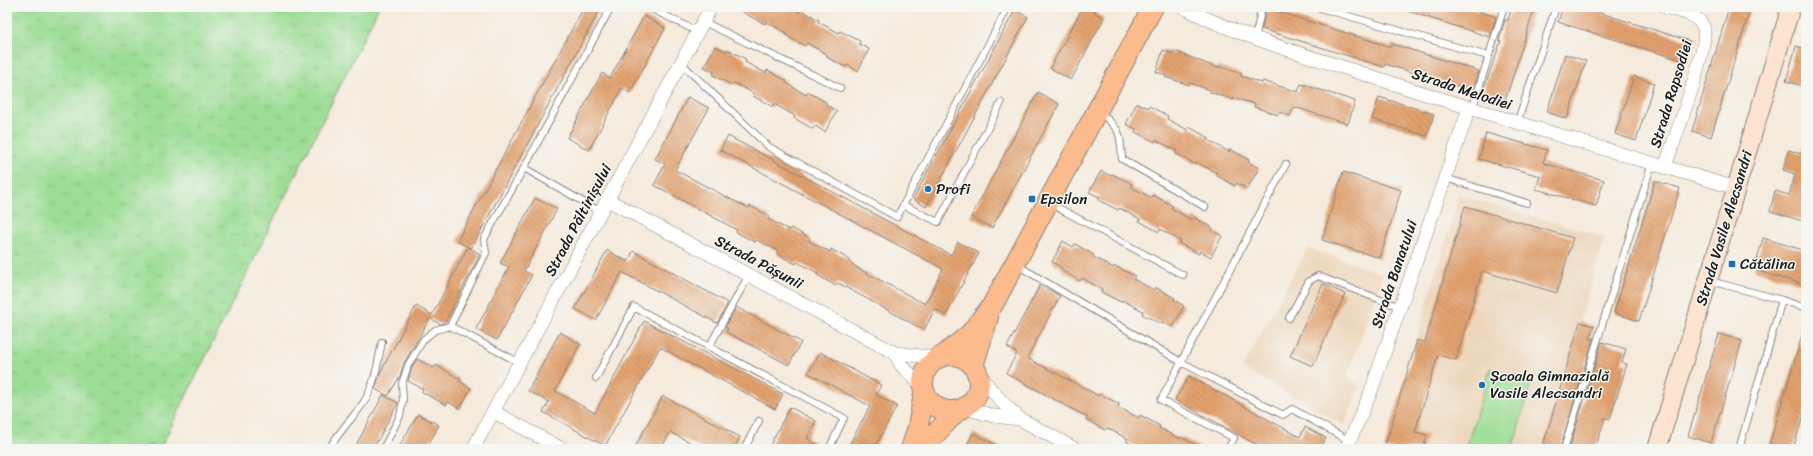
<svg xmlns="http://www.w3.org/2000/svg" width="1813" height="456" viewBox="0 0 1813 456" font-family="Sriracha,sans-serif">
<style>
.built{fill:#edd7bb}
.grass{fill:url(#grass-tufts);stroke:#5c7c58}
.pitch{fill:#9bdd94;stroke:#5c7c58}
.building{fill:url(#building-back-hatch)}
.lines{fill:none;stroke-linecap:round;stroke-linejoin:round}
.lane-casing{stroke:#88837c;stroke-width:8}
.street-casing{stroke:#88837c;stroke-width:14}
.secondary-casing{stroke:#88837c;stroke-width:20}
.primary-casing{stroke:#88837c;stroke-width:22}
.lane{stroke:#fff;stroke-width:6}
.street{stroke:#fff;stroke-width:13}
.secondary{stroke:#fde4d1;stroke-width:18}
.primary{stroke:#fbbb8d;stroke-width:20}
.poi-dot{fill:#1f6fb2;stroke:#f6f6f2;stroke-width:1.5}
.labels{text-anchor:middle;stroke-width:3;stroke-linejoin:round;paint-order:stroke}
.street-label{font-size:15px;fill:#1c1c1c;stroke:#f6f6f2}
.poi-label{font-size:15px;fill:#1c1c1c;stroke:#f6f6f2;text-anchor:start}
</style>
<defs>
<pattern id="grass-tufts" width="24" height="20" patternUnits="userSpaceOnUse"><rect width="24" height="20" fill="#9bdd94"/><path d="M3 7l-1-3M5 7V3M7 7l1-3M15 17l-1-3M17 17v-4M19 17l1-3" fill="none" stroke="#85bd7f"/></pattern>
<pattern id="building-back-hatch" width="6" height="6" patternUnits="userSpaceOnUse"><rect width="6" height="6" fill="#e2a16e"/><path d="M-1 5l2 2M0 0l6 6M5-1l2 2" fill="none" stroke="#c18a5f"/></pattern>
</defs>
<rect width="100%" height="100%" fill="#f6f6f2"/>
<filter id="ink" filterUnits="userSpaceOnUse"><feTurbulence type="fractalNoise" baseFrequency=".025" numOctaves="2"/><feDisplacementMap in="SourceGraphic" scale="8" xChannelSelector="R" yChannelSelector="G"/><feConvolveMatrix kernelMatrix="1 2 1 2 8 2 1 2 1" color-interpolation-filters="sRGB"/></filter>
<filter id="wash" filterUnits="userSpaceOnUse"><feTurbulence type="fractalNoise" baseFrequency=".012" numOctaves="4" result="noise"/><feDisplacementMap in="SourceGraphic" scale="16" xChannelSelector="R" yChannelSelector="G"/><feGaussianBlur stdDeviation="0.9" result="paint"/><feColorMatrix in="noise" values="0 0 0 0 0 0 0 0 0 0 0 0 0 0 0 0 0 1.4 0 .05"/><feComposite in="paint" operator="in"/></filter>
<g filter="url(#wash)">
<rect width="100%" height="100%" fill="#f5eadb"/>
<path class="built" d="M1459,195l146,42 -63,212h-158z
M1308,248l75,26 -36,103 13,10 -16,38 -102,-57z"/>
<path class="grass" d="M7,7h372l-219,442h-153z"/>
<path class="pitch" d="M1490,369l42,12 -20,68h-46z"/>
<g id="blocks">
<path class="building" d="M584,7h17l-130,242 -14,-8z
M733,7h57l9,5 1,-3 19,11 -1,2 21,11 1,-2 20,10 -1,3 10,5 -11,22 -11,-6 -1,2 -20,-10 2,-2 -21,-12 -2,3 -19,-11 1,-2 -21,-11 -1,2z
M1083,7h14l-3,5 10,6 -33,62 -21,-12z
M1402,7h63l31,10 -6,20 -89,-28z
M1512,7h23l-31,97 -21,-7v-2l-1,-1 19,-53 -2,-1 6,-20h3z
M1563,7h18l109,34 -6,20 -126,-39z
M1729,7h22l-40,130 -19,-6z
M1266,8l125,39 1,-3 87,27 -6,20 -88,-27 -1,3 -122,-38z
M1015,10l13,7 -102,190 -13,-8z
M644,16l21,12 -35,65 -8,-5 -33,62 -22,-12 35,-65 8,5z
M715,46l11,5 1,-2 19,10 -1,3 21,11 1,-3 20,11 -1,2 20,12 2,-3 19,11 -1,2 11,6 -12,21 -10,-6 -2,3 -19,-11 1,-2 -21,-12 -1,3 -20,-11 2,-2 -21,-11 -2,2 -19,-10 1,-3 -10,-5z
M1796,46l10,3v38l-20,-6z
M1163,50l10,4 1,-3 44,17v-2l24,8 -1,2 21,7 1,-2 35,11 3,-8 54,17 -7,23 -54,-17 -4,9 -11,-4 -1,3 -24,-8 1,-3 -21,-6v2l-24,-8v-2l-20,-7 -1,2 -24,-8 1,-2 -10,-3z
M1565,54l21,7 -19,58 -20,-7z
M1634,76l20,7 -18,58 -21,-7z
M1038,92l21,12 -67,124 -21,-11z
M688,97l21,11 -34,62 63,33 11,5 1,-2 20,10 -2,3 21,11 2,-2 19,10 -1,3 21,11 1,-3 19,11 -1,2 10,7 66,35 18,-35 -223,-119 8,-14 223,119 7,-13 21,11 -33,62 -11,-6 -11,21 -86,-47 -2,3 -19,-11 1,-2 -21,-11 -1,2 -19,-10 1,-3 -21,-11 -2,2 -19,-10 1,-2 -83,-45 11,-21 -10,-5z
M1379,97l55,17 -7,22 -55,-17z
M1137,103l11,5 1,-2 19,10 -1,3 21,11 1,-3 20,11 -1,2 21,12 1,-3 19,11 -1,2 11,6 -12,21 -10,-6 -2,3 -19,-11 1,-2 -21,-11 -1,2 -20,-11 2,-2 -21,-11 -1,2 -20,-10 1,-3 -10,-5z
M1486,133l61,17 -4,13 61,17 -8,26 -60,-17 4,-13 -61,-17z
M1803,147h3v75l-36,-11 5,-20 14,4 6,-21 -12,-4 6,-20 12,4z
M1101,171l10,5 1,-2 20,10 -1,3 21,11 1,-3 20,11 -2,2 21,12 1,-3 20,11 -1,2 10,6 -11,21 -11,-6 -1,3 -20,-11 2,-2 -21,-12 -1,3 -20,-11 1,-2 -21,-11 -1,2 -20,-10 2,-3 -11,-5z
M1343,172l58,18 -21,68 -58,-18z
M1655,181l25,7 -41,133 -25,-8z
M535,198l22,11 -33,62 8,4 -35,65 -21,-11 33,-62 -9,-4z
M1465,206l108,32 -16,55 -75,-22 -26,89 -18,-5 -23,77 12,3 -4,14h-39l33,-109 8,2z
M1763,238l43,13v34l-52,-15z
M1063,241l10,6 2,-3 19,11 -1,2 21,11 1,-2 20,10 -2,3 21,11 1,-3 20,11 -1,2 10,6 -11,21 -11,-5 -1,2 -19,-10 1,-3 -21,-11 -1,2 -20,-10 1,-3 -20,-11 -2,3 -19,-11 1,-2 -10,-6z
M468,247l12,7 -35,69 -5,1 -10,-6 -26,45 -4,13 -12,20 -13,-7 5,-16 36,-67 16,9z
M607,250l21,12 5,-11 95,52 -11,20 -95,-51 -26,48 -21,-11z
M1323,284l22,10 -32,72 -23,-10z
M1040,285l20,11 -33,62 72,38 1,-2 19,10 -1,3 21,11 1,-3 20,11 -1,2 21,11 1,-2 22,12h-62l-15,-8 2,-2 -21,-11 -2,2 -19,-10 1,-3 -81,-44 11,-20 -10,-6z
M736,307l65,35 -12,23 -63,-33 2,-3 -3,-2z
M644,321l139,73 -8,15 -115,-62 -55,99 -62,-34 6,-10 -21,-11 32,-59 20,12 -25,47 40,22z
M1580,322l14,4 -4,12 3,1 -33,110h-18z
M1803,332h3v75l-13,42h-25z
M1719,334l23,7 -31,102 -23,-7z
M1602,342l24,7 -4,14 5,1 -17,55 -5,-1 -10,31h-26z
M820,352l61,33 -5,10 21,11 -23,43h-27l23,-43 -62,-33z
M417,359l17,9 2,-3 24,14 -1,2 12,7 -11,21 -12,-7 -2,3 -24,-13 1,-3 -15,-8 4,-14z
M1189,376l111,61 5,-10 21,11 -6,11h-55l-90,-49z
M383,395l15,8 -25,46h-19z
M663,396l77,41 -6,12h-31l-33,-17 -9,17h-27z
M790,407l26,14 -9,17 18,11h-57z
M418,414l21,11 -13,24h-28z
M973,433l31,16h-39z"/>
</g>
</g>
<g filter="url(#ink)">
<use href="#blocks" fill-opacity="0" stroke="#88837c" stroke-width="1"/>
<g class="lines">
<defs>
<path id="lane" d="M648,7l50,25
M1317,7l171,49
M704,22l136,66
M1255,38l7,-31
M681,63l88,84 128,70 111,-210
M1472,110l32,-103
M1100,112c21,19 20,19 22,47l83,48
M1517,123l39,-116
M524,168l77,44
M1445,178l82,25
M1051,204l132,71
M903,205l35,17 63,-119
M1017,265l164,97 102,53 9,-6 58,32
M1710,281l72,19
M1289,318l20,-37 9,-5 82,31
M450,326l70,37
M709,347l40,-72
M596,378l38,-71 210,111 -15,31
M329,449c10,-18 24,-31 35,-47 11,-17 14,-41 18,-60
M383,449l17,-33 3,-16 -1,-16 6,-19 16,-26 11,-9 15,-4 36,-73 -2,-14 40,-71 87,-161
M744,449l15,-28
M1228,449l6,-11 -73,-38 125,-236
M1564,449l88,-286
M1739,449l43,-149 24,8"/>
<path id="street" d="M1183,7c57,30 120,47 181,67 123,41 247,77 372,114
M1665,167c7,-22 47,-126 38,-141 -7,-13 -25,-15 -38,-19
M608,200l287,153 42,5
M895,353l6,12 21,21
M977,373l25,29 18,17 55,30
M965,408l29,8 26,3
M494,412l68,37
M473,449l238,-442
M1346,449l24,-55 99,-285"/>
<path id="secondary" d="M1657,449l134,-442"/>
<path id="primary" d="M923 383a28 28 0 1 1 56 0a28 28 0 1 1-56 0Z
M944,355l26,-21 22,-28 161,-299
M973,366l15,-49
M911,449l7,-22 6,-33
M921,449l36,-38"/>
</defs>
<use href="#lane" class="lane-casing"/>
<use href="#street" class="street-casing"/>
<use href="#secondary" class="secondary-casing"/>
<use href="#primary" class="primary-casing"/>
<use href="#lane" class="lane"/>
<use href="#street" class="street"/>
<use href="#secondary" class="secondary"/>
<use href="#primary" class="primary"/>
</g>
</g>
<g class="poi-dot">
<circle cx="928" cy="189" r="4"/>
<rect x="1028" y="195" width="8" height="8" rx="2"/>
<rect x="1728" y="260" width="8" height="8" rx="2"/>
<circle cx="1482" cy="385" r="4"/>
</g>
<g class="labels">
<g class="street-label">
<text transform="translate(1462 89) rotate(18)" y="5">Strada Melodiei</text>
<text transform="translate(1671 94) rotate(-73)" y="5">Strada Rapsodiei</text>
<text transform="translate(578 220) rotate(-62)" y="5">Strada Păltinișului</text>
<text transform="translate(1724 228) rotate(-73)" y="5">Strada Vasile Alecsandri</text>
<text transform="translate(759 262) rotate(28)" y="5">Strada Pășunii</text>
<text transform="translate(1394 274) rotate(-71)" y="5">Strada Banatului</text>
</g>
<g class="poi-label">
<text x="936" y="194">Profi</text>
<text x="1040" y="204">Epsilon</text>
<text x="1740" y="269">Cătălina</text>
<text x="1490" y="381">Școala Gimnazială<tspan x="1490" dy="17">Vasile Alecsandri</tspan></text>
</g>
</g>
<rect width="1813" height="456" fill="none" stroke="#f6f6f2" stroke-width="24"/>
</svg>
